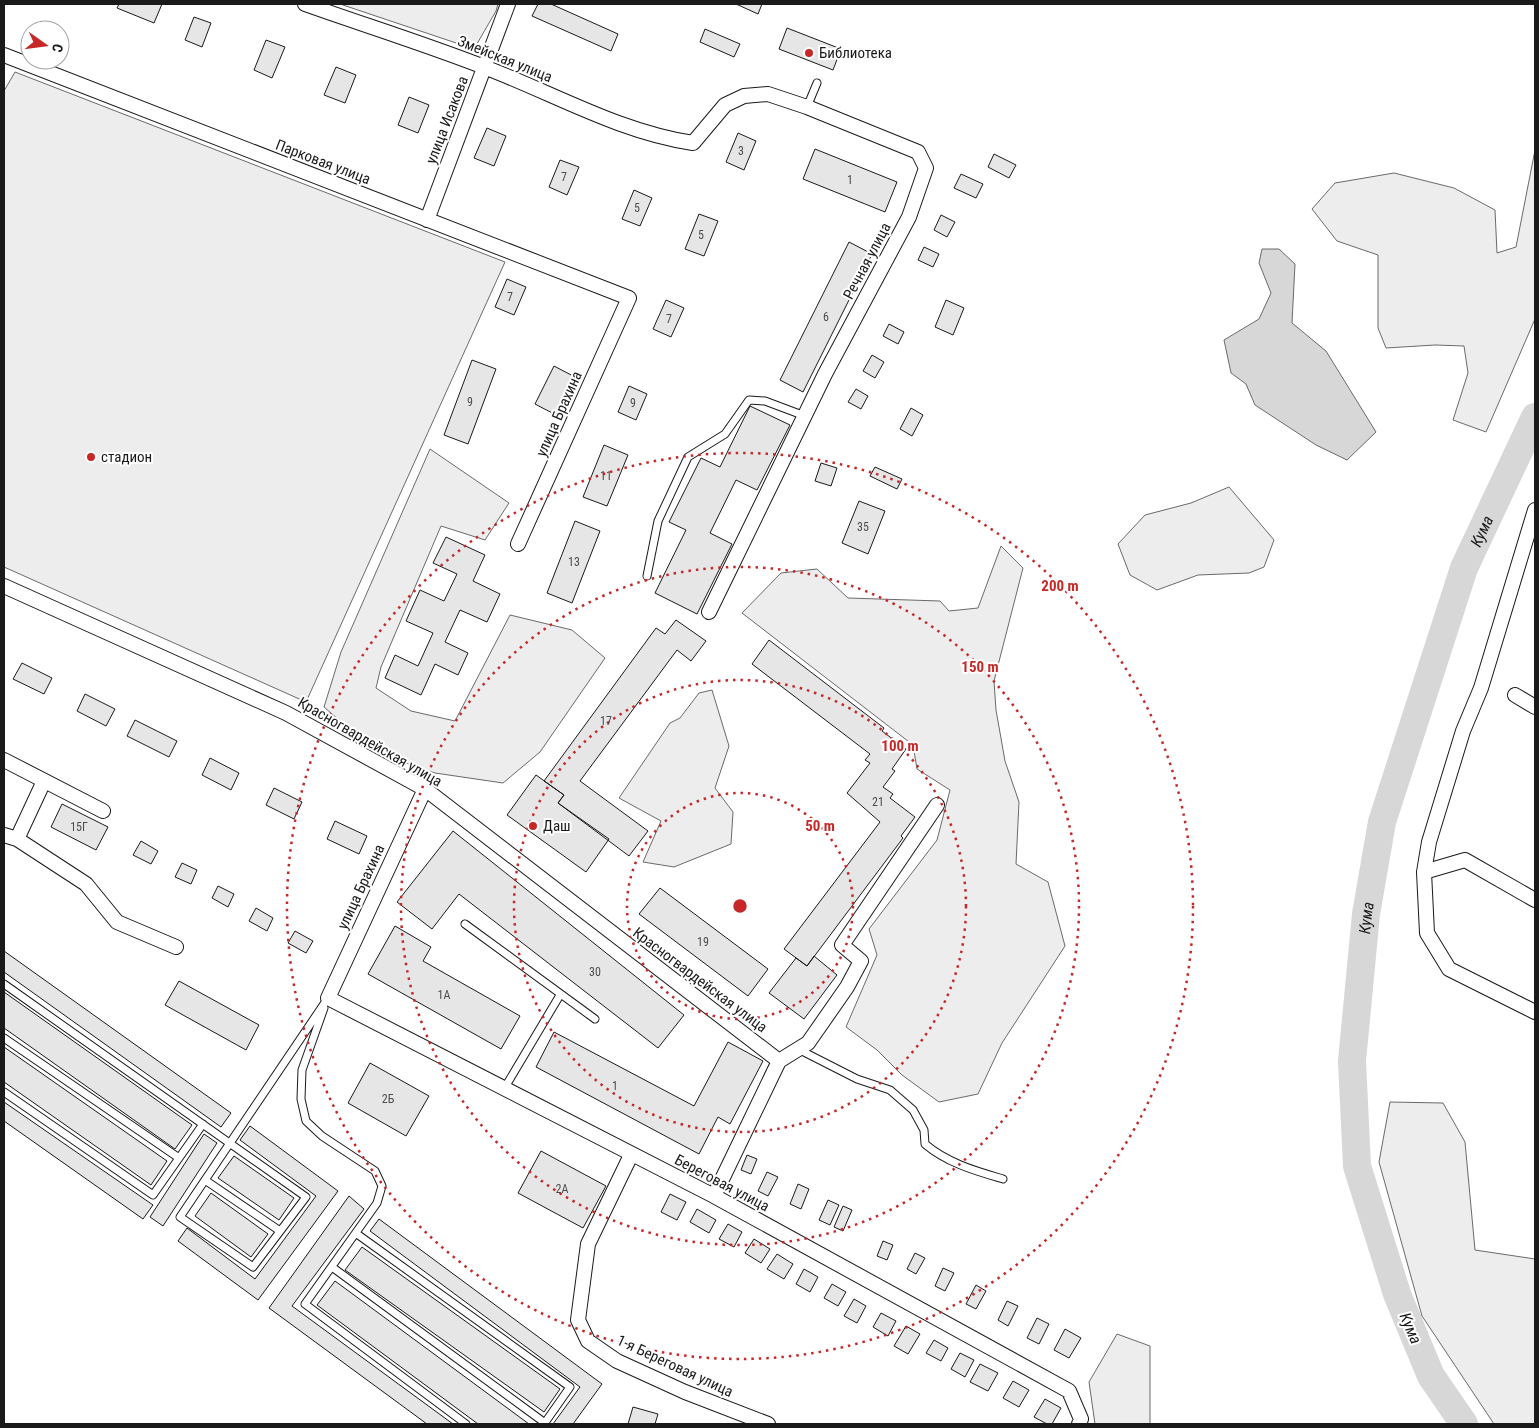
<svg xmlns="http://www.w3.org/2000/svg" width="1539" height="1428" viewBox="0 0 1539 1428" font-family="'Roboto Condensed',sans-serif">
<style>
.built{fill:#ededed;stroke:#6a6a6a}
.water{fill:#d7d7d7;stroke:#6a6a6a}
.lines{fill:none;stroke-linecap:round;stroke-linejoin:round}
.river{stroke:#d7d7d7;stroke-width:28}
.building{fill:#e6e6e6;stroke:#1a1a1a}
.service-casing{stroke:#1a1a1a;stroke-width:9}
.minor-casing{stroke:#1a1a1a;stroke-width:16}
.service{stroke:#fff;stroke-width:7}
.minor{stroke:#fff;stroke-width:14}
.ring{fill:none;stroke:#c62828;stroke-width:2.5;stroke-dasharray:2.5 5}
.poi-dot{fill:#c62828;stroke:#fff;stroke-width:2}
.labels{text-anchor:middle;stroke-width:4;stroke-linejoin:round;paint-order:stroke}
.number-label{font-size:12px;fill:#4d4d4d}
.poi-label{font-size:15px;fill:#1a1a1a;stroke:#fff;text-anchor:start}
.street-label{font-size:15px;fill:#1a1a1a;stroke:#fff}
.water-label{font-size:16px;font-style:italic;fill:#1a1a1a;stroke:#fff}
.centre{fill:#c62828;stroke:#fff;stroke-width:2.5}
.ring-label{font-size:15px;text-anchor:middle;font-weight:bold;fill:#c62828;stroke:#fff;stroke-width:4;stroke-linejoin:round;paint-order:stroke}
</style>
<rect width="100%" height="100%" fill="#fff"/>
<path class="built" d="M340,4h158l-2,7 -22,38z
M15,72l490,190 -199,440 -302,-135v-476z
M1535,150v169l-49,113 -33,-12 15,-47 -4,-27 -29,-1 -49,3 -8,-20v-73l-41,-14 -25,-32 23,-26 59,-10 60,15 41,22 2,43 19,-6z
M430,449l79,54 -24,37 -44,-14 -60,141 -5,21 35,23 44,10 55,-106 62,15 33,28 -65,94 -37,31 -68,-10 -58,-20 -53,-46 17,-55z
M1229,487l45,53 -10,27 -15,6 -51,2 -41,15 -27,-15 -12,-31 27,-29 46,-12z
M1001,546l22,22 -29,113 2,29 9,51 14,41 -3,62 32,18 17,64 -63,97 -24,51 -39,8 -37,-27 -25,-25 -31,-23 31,-72 -8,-26 68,-89 13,-50 -33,-21 -4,-24 -171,-132 39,-40 36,-4 31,29 92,3 9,10 29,-3z
M712,690l17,56 -14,42 18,24 -2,32 -57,23 -31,-5 18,-41 -42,-23 51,-75 10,-5 19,-25z
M1390,1102l53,1 22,39 10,108 60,9v165h-41l-72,-108 -43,-154z
M1117,1334l33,12v78h-55l-6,-42z"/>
<path class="water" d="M1262,249h17l16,15 -3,59 34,28 50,81 -29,28 -31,-15 -61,-40 -9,-21 -15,-11 -7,-33 35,-21 12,-26 -12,-30z"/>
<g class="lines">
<path class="river" id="s1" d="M1464,1424l-33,-48 -34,-82 -40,-128 -5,-105 14,-147 16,-92 82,-254 71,-151"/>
</g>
<path class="building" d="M119,4h43l-8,19 -37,-15z
M538,4h13l67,30 -7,17 -79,-35z
M736,4h26l-4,10z
M194,17l17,6 -9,24 -17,-7z
M787,28l54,21 -8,21 -54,-21z
M705,29l35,15 -6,13 -34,-15z
M266,40l19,7 -13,31 -18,-8z
M336,67l20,8 -11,28 -21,-8z
M409,97l20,8 -11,28 -20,-8z
M487,128l19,8 -12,30 -20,-8z
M738,133l18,8 -12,29 -18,-8z
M815,149l82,33 -12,30 -82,-33z
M994,154l22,11 -7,13 -21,-11z
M560,160l19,7 -12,28 -18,-8z
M961,174l22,10 -7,14 -22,-10z
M634,190l18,8 -12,28 -18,-7z
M699,214l19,7 -14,35 -19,-7z
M941,215l14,7 -8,15 -13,-7z
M849,242l23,12 -69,138 -23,-12z
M924,247l15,7 -6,13 -15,-7z
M507,279l19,8 -12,28 -19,-8z
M666,300l18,8 -13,29 -18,-8z
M946,300l18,8 -11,27 -18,-8z
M889,324l15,8 -6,12 -15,-8z
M872,355l12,7 -9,16 -12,-7z
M472,360l24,9 -28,75 -24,-9z
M554,366l21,11 -19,38 -21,-11z
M629,386l18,8 -11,26 -18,-8z
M856,389l12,7 -7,13 -13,-7z
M750,406l40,19 -33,65 -21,-10 -26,53 22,11 -35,70 -42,-21 31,-63 -17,-8 32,-64 19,9z
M911,408l12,7 -11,21 -12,-7z
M604,445l24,10 -21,51 -24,-9z
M821,463l16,5 -6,18 -16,-5z
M875,467l27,12 -5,10 -27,-13z
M859,501l26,10 -17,43 -26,-11z
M575,521l25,10 -28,72 -25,-10z
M446,537l39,18 -12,26 27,13 -13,28 -27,-12 -15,32 23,11 -10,22 -23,-11 -14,31 -36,-17 10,-23 23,11 15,-33 -27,-12 14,-31 24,11 13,-27 -24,-11z
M676,620l30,21 -15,20 -14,-11 -97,131 68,50 -19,25 -71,-53 6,-8 -20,-14 112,-153 9,6z
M769,640l115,88 -2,3 24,18 -14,20 3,2 -12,16 10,7 -3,4 25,19 -14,19 2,2 -96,128 -23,-17 96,-127 -33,-29 23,-30 -5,-3 5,-6 -118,-90z
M22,663l30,15 -8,16 -31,-15z
M85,694l30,15 -9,17 -29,-15z
M135,720l42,21 -8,16 -42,-21z
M210,758l29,15 -8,17 -29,-15z
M536,775l28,20 -6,8 51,36 -23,33 -79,-57z
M274,788l28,14 -8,17 -28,-14z
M62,804l46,23 -12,23 -45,-23z
M335,821l32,15 -8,18 -32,-15z
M453,831l231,184 -26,33 -199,-154 -27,35 -35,-27z
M141,841l17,10 -7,13 -18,-9z
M182,863l15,7 -6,14 -16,-7z
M218,886l16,8 -6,13 -16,-9z
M660,888l108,81 -20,27 -109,-82z
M256,908l17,10 -6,13 -18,-10z
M395,926l36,21 -8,14 97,55 -19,33 -133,-75z
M295,931l18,10 -7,12 -18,-10z
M4,951l227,162 -10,14 -217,-155z
M814,956l23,19 -33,44 -35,-26 27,-35 11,8z
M179,981l80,44 -13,25 -81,-45z
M4,992l188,133 -17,24 -171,-121z
M554,1032l140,74 34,-64 35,19 -33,63 -12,-7 -19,37 -163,-87z
M4,1047l163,114 -16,24 -147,-103z
M370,1063l59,33 -23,40 -58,-33z
M4,1102l149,103 -10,14 -139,-98z
M250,1126l88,65 -80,109 -80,-59 9,-13 68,51 61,-83 -76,-56z
M204,1134l13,9 -54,83 -13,-9z
M541,1151l65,35 -23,42 -65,-35z
M747,1155l10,4 -6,15 -10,-4z
M234,1156l60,42 -15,22 -61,-42z
M767,1172l11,5 -10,19 -10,-5z
M798,1184l11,5 -8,20 -11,-5z
M211,1193l57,41 -17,23 -56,-41z
M670,1194l16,8 -9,18 -16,-8z
M349,1196l15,13 -72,97 161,118h-26l-158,-116z
M828,1200l11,5 -9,20 -11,-5z
M843,1206l9,4 -9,21 -9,-4z
M697,1209l19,11 -7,13 -19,-11z
M379,1219l223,165 -29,40h-20l27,-37 -210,-156z
M728,1224l14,8 -8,15 -15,-8z
M754,1239l16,10 -9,14 -16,-10z
M883,1241l10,4 -6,15 -10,-4z
M362,1247l198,142 -16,23 -199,-142z
M915,1253l10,5 -9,16 -9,-5z
M777,1254l16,10 -9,15 -17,-10z
M943,1268l11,5 -9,18 -10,-5z
M804,1269l14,8 -8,15 -14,-8z
M335,1281l194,143h-51l-161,-119z
M832,1284l14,8 -8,14 -14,-8z
M976,1285l10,6 -10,18 -10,-5z
M854,1299l12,7 -9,17 -13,-7z
M1007,1301l11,5 -10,20 -10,-6z
M881,1313l15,8 -8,15 -15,-9z
M1037,1318l12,6 -10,20 -12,-6z
M906,1326l14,8 -12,20 -14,-8z
M1065,1329l16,9 -12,20 -15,-8z
M934,1340l14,8 -7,13 -15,-8z
M960,1353l14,7 -9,17 -14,-8z
M980,1364l18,9 -10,18 -18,-9z
M1013,1381l16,9 -10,17 -16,-9z
M1045,1399l16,9 -9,16h-5l-13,-7z
M633,1407l25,7 -3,10h-27z"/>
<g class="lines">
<defs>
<path id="service" d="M807,107l10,-24
M647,576l11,-55 30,-64 37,-23 24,-34 16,1 40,15
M465,924l130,95
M4,984l302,213 -53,70 -73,-50 148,-219
M324,1008l-22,62 -1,29 5,22 16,15 53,35 7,15 -5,17 -72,101 161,120
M4,1038l175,120
M798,1049l59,30 33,11 23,20 11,20 1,14c22,19 51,27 78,35
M504,1089l56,-94
M4,1092l149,103 50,-71
M205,1180l75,51
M357,1234l213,153 -26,37
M332,1267l213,156"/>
<path id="minor" d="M305,4c59,21 120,40 179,63 69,26 135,65 209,76l32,-38 19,-9 24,-2 39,13 111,45 8,16 -17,49 -84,157 -116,238
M4,55l625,243 -111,246
M427,220l81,-216
M1535,510l-54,178 -18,43 -34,111 -5,30 3,61 22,36 86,43
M4,586l282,127 139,76 354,272
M1515,695l20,12
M4,760l99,51
M44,781l-27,58 69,45 31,38 59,25
M425,789l-97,209 386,198 355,195 12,28 -2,5
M4,835l13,4
M1424,872l41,-12 70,40
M631,1155l-43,89 -10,76 10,21 29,20 68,31 83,32
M714,1196l65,-135 29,-18 39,-56 14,-26 -19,-16 95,-140"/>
</defs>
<use href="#service" class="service-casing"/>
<use href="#minor" class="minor-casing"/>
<use href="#service" class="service"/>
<use href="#minor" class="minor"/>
</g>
<g class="ring">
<circle cx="740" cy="906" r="113"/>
<circle cx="740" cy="906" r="226"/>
<circle cx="740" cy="906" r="339"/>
<circle cx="740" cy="906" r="453"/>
</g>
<g class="poi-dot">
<circle cx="809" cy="53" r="5"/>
<circle cx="91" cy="457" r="5"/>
<circle cx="533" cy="826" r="5"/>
</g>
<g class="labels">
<g class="number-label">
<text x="741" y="155">3</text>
<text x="564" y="181">7</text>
<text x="850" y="184">1</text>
<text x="637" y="212">5</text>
<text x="701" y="239">5</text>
<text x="510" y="301">7</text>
<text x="826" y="321">6</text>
<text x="669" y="323">7</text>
<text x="470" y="406">9</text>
<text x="633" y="407">9</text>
<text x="606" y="480">11</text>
<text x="863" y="531">35</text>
<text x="574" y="566">13</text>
<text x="606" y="725">17</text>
<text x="878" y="806">21</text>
<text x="79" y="831">15Г</text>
<text x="703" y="946">19</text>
<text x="595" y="976">30</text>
<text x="444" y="999">1А</text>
<text x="615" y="1090">1</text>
<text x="388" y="1103">2Б</text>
<text x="562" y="1193">2А</text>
</g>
<g class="poi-label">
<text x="819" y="58">Библиотека</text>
<text x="101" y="462">стадион</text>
<text x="543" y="831">Даш</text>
</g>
<g class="street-label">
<text transform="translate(505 59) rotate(22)" y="5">Змейская улица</text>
<text transform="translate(447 120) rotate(-69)" y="5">улица Исакова</text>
<text transform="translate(323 162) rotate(21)" y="5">Парковая улица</text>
<text transform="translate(867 261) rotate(-62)" y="5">Речная улица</text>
<text transform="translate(559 414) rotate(-66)" y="5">улица Брахина</text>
<text transform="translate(370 742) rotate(30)" y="5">Красногвардейская улица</text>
<text transform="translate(361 887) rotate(-65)" y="5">улица Брахина</text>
<text transform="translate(700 980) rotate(37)" y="5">Красногвардейская улица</text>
<text transform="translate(722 1183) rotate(28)" y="5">Береговая улица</text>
<text transform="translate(675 1366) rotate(25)" y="5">1-я Береговая улица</text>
</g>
<g class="water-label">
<text dy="6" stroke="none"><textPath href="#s1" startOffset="935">Кума</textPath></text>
<text dy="6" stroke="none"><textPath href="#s1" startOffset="530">Кума</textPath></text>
<text transform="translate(1411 1328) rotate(67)" y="6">Кума</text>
</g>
</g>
<circle cx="740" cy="906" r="8" class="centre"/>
<g class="ring-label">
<text x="1060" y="591">200 m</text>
<text x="980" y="672">150 m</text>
<text x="900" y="751">100 m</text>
<text x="820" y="831">50 m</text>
</g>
<rect width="1539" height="1428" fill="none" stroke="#1a1a1a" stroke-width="10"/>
<g transform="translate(45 45) rotate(104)"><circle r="24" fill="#ffffff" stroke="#a3a3a3"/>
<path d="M0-4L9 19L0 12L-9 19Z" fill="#c62828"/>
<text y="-8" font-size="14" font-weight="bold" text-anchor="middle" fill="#1a1a1a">С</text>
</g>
</svg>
